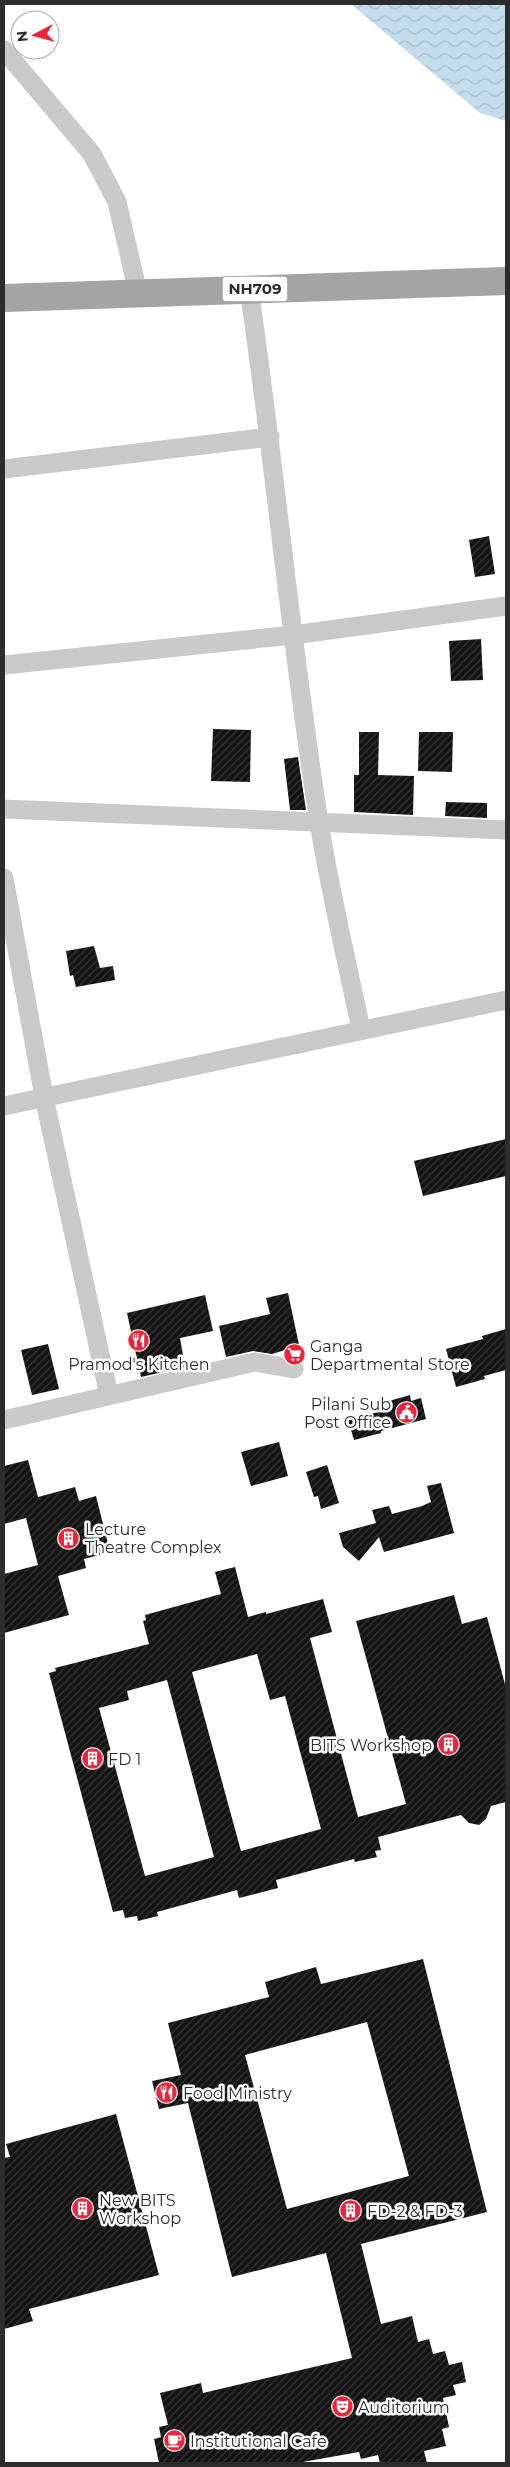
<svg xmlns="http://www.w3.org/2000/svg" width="510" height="2467" viewBox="0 0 510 2467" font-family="Montserrat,sans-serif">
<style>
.water{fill:url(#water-waves)}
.building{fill:url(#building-hatch);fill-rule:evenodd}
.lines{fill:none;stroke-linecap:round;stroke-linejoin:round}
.street{stroke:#c9c9c9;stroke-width:19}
.primary{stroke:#a4a4a4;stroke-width:28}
.labels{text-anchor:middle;stroke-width:5;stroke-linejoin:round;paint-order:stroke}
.shield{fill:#fff;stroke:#6b6b6b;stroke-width:1}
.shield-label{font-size:15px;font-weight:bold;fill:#2c2c2c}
.poi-label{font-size:16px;fill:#2c2c2c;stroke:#fff;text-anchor:start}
</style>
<defs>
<pattern id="water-waves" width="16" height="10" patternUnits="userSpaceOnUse" patternTransform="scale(1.25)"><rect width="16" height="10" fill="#c3ddec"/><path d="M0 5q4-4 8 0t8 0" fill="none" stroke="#a8becb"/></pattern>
<pattern id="building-hatch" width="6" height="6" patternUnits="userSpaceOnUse" patternTransform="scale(1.25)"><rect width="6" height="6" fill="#131313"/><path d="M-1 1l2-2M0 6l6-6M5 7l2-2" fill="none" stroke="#363636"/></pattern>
</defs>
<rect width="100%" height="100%" fill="#fff"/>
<path class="water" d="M351,4h155v117l-26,-8z"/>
<path class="building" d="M489,536l6,38 -20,3 -6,-37z
M481,639l2,41 -32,1 -2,-40z
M213,729l38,1 -1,52 -39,-1z
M359,732h20l-1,43 36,1 -1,39 -59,-3v-37h5z
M419,732h34l-1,40 -34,-1z
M298,757l8,53h-16l-6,-51z
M446,802l41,1v15l-42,-2z
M94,946l6,22 13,-2 2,14 -39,7 -3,-12 -3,1 -4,-25z
M506,1139v37l-83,20 -9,-35z
M288,1293l14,66 -16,-3 -1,-6 -13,4 -19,-3 -27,6 -7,-31 51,-12 -4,-16z
M205,1295l8,36 -33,7 5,29 -44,10 -14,-64z
M506,1329v41l-22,6 1,3 -29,8 -10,-38 37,-10 -1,-3z
M48,1344l11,45 -27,6 -11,-45z
M410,1395l1,6 10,-3 5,21 -45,12v2l-27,7 -6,-20 41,-11v-8z
M279,1442l9,34 -37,10 -10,-34z
M28,1460l10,37 37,-10 4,14 17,-5 14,56 -26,7 2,9 -28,8 11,39 -65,18v-59l34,-9 -12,-47 -22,6v-58z
M327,1465l12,38 -18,6 -3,-13 -4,1 -8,-25z
M441,1483l13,50 -70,19 -5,-15 -20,24 -16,-14 -4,-14 37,-10 -4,-13 17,-4 3,8 30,-8 9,-4 -4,-16z
M235,1567l13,50 18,-5v2l57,-15 9,33 -22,6 48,179 48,-13 -50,-183 98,-26 8,29 25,-7 19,71v114l-15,4 -5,13 -7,6 -10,-2 -8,-8 -83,22 3,13 -6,1 2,6 -22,5 -1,-3 -78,21 2,8 -39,10 -2,-8 -80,22 1,4 -20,5 -1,-5 -12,2 -2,-8 -10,2 -64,-239 7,-2 -1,-3 94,-24 -6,-23 3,-1 -1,-5 76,-21 -6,-22zM257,1654l13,46 15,-4 36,133 -80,22 -49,-179zM167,1680l47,177 -69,19 -46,-168 30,-8 -2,-9z
M423,1959l64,253 -126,32 20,80 31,-8 6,26 11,-3 4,15 12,-3 4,14 13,-3 4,20 -13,3 3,10 -13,3 6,29 -7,2 4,17 -22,5 3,12h-47l-2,-8 -17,4 -2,-7 -62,11h-138l-5,-24 7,-2 -2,-10 9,-2 -8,-32 41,-10 2,10 149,-35 -26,-105 -94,24 -44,-174 -29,6 -7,-28 29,-6 -13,-52 101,-26 -4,-15 51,-15 5,17zM367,2022l42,154 -122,33 -42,-154z
M116,2114l43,161 -130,34 4,12 -29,8v-171l6,-1 -4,-13z"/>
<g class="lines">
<path class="street" d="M4,50l88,104 25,48 21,91
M249,289c26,177 42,356 70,533 11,70 28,139 42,208
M4,469l266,-32
M4,665l289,-30 213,-29
M4,809l502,21
M4,878l40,219 65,299
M4,1106l502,-106
M4,1420l251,-58 39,7"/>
<path class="primary" d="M4,298l502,-17"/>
</g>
<defs>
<symbol id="restaurant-disc" viewBox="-11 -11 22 22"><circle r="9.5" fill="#ec253a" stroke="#fff"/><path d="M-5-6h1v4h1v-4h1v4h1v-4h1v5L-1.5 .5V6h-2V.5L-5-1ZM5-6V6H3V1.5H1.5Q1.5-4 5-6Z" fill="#fff"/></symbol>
<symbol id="supermarket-disc" viewBox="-11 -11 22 22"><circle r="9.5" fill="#ec253a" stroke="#fff"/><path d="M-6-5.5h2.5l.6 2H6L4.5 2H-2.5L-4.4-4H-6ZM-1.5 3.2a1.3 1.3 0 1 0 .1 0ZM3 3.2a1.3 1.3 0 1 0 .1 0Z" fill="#fff"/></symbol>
<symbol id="civic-disc" viewBox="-11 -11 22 22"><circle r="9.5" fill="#ec253a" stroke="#fff"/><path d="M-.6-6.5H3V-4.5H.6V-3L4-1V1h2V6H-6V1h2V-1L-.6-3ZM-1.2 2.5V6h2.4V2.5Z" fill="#fff"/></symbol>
<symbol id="building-disc" viewBox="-11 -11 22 22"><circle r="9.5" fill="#ec253a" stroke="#fff"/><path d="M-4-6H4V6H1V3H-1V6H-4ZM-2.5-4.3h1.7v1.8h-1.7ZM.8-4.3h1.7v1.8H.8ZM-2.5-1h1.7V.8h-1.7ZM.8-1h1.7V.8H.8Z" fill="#fff"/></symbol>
<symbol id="theatre-disc" viewBox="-11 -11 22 22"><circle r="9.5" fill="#ec253a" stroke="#fff"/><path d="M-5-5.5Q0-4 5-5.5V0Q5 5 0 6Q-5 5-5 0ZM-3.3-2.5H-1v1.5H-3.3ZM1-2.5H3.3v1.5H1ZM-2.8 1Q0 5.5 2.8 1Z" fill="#fff"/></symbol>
<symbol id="cafe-disc" viewBox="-11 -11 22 22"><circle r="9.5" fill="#ec253a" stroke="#fff"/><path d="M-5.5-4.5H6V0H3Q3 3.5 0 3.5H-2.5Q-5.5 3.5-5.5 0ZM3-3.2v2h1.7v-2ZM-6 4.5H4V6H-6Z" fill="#fff"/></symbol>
</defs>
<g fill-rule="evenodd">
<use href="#restaurant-disc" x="126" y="1328" width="25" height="25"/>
<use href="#supermarket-disc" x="282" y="1342" width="25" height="25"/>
<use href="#civic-disc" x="394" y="1400" width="25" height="25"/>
<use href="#building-disc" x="56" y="1526" width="25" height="25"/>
<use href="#building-disc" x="436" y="1732" width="25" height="25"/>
<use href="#building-disc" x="80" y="1746" width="25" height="25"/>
<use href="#restaurant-disc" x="154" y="2080" width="25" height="25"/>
<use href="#building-disc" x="70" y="2196" width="25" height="25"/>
<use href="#building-disc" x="338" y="2198" width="25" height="25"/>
<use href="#theatre-disc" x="330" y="2394" width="25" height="25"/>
<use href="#cafe-disc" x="162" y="2428" width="25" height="25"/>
</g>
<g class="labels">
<rect class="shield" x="222.5" y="276.5" width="65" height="25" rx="4"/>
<g class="shield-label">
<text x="255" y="294">NH709</text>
</g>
<g class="poi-label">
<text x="310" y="1352">Ganga<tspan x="310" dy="18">Departmental Store</tspan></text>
<text x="139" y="1370" text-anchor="middle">Pramod's Kitchen</text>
<text x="391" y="1410" text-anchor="end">Pilani Sub<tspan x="391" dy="18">Post Office</tspan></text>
<text x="85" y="1535">Lecture<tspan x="85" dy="18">Theatre Complex</tspan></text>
<text x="432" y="1751" text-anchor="end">BITS Workshop</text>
<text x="108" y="1765">FD 1</text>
<text x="183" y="2099">Food Ministry</text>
<text x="99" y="2206">New BITS<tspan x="99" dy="18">Workshop</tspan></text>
<text x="367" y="2217">FD-2 &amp; FD-3</text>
<text x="358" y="2413">Auditorium</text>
<text x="190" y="2447">Institutional Cafe</text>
</g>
</g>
<rect width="510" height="2467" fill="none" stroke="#2c2c2c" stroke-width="10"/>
<g transform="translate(35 35) rotate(264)"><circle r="24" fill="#ffffff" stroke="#ababab"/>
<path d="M0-4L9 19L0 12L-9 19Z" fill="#ec253a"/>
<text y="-8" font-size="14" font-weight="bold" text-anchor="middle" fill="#2c2c2c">N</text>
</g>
</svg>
